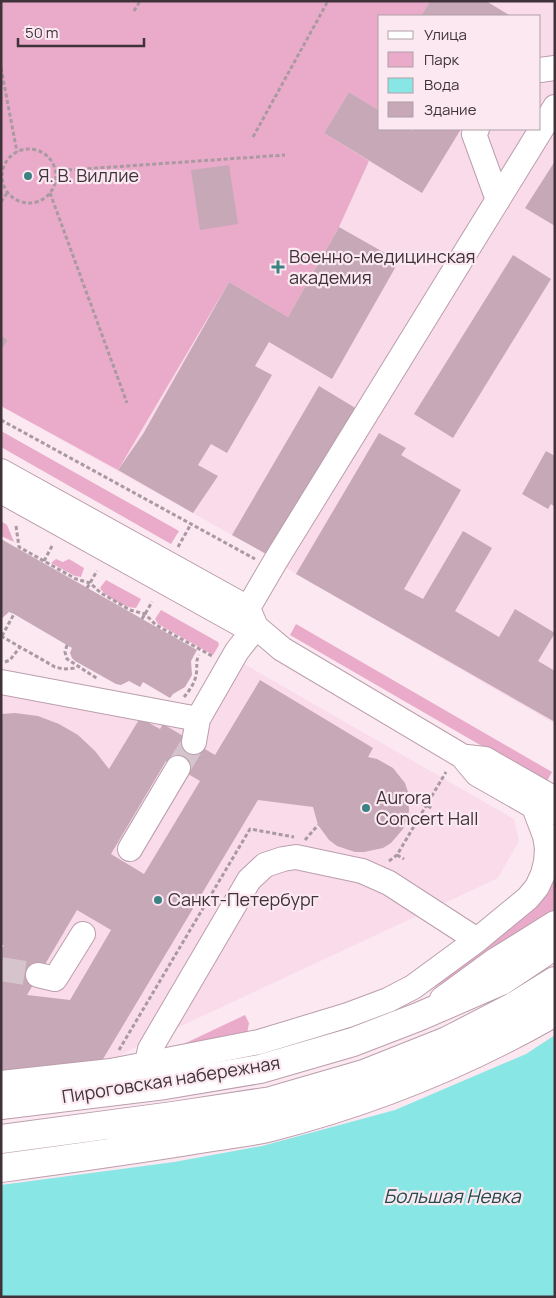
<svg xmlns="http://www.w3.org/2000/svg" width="556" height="1298" viewBox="0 0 556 1298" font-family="Manrope,sans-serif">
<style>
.built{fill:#fadbea;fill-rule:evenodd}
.green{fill:#eaabca}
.water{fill:#88e7e5}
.building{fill:#c6a8b6;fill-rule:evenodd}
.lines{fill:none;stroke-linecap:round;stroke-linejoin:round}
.minor-tunnel{stroke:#d5c4cc;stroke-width:24;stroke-dasharray:24 12;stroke-linecap:butt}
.minor-casing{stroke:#bb9eac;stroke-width:26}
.major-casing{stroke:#bb9eac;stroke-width:30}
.path{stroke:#a999a1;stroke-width:3;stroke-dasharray:4 2.5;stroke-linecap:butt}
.minor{stroke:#fff;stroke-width:24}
.major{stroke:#fff;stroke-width:28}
.poi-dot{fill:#3a8382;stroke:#fbe8f1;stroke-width:2}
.labels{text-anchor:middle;stroke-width:4.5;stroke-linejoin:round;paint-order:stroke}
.poi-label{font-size:18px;fill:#3f3339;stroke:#fbe8f1;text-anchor:start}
.street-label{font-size:18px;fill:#3f3339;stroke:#fbe8f1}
.water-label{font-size:19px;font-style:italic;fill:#204c4b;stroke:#fbe8f1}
</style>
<rect width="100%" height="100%" fill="#fbe8f1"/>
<path class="built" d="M1,1h554v723l-262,-152 -25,-17 -267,-149zM380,16h160v113h-160z
M225,653l289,166 5,22 -21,37 -364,170 -33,18 -100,7v-397l192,34z"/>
<path class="green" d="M1,1h429l-9,15h-41v95l-31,-19 -25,41 45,28 -30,66 -51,90 -59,-35 -111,188 -117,-64v-55l7,-11 -7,-5z
M1,431l178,100 -8,13 -170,-97z
M1,521l6,4 7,17 -13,-6z
M56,559l7,3 6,-3 15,9 -3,9 -6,-1 -24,-13z
M106,580l35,19 -5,9c-11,0 -30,-11 -36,-20z
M161,610l57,32 1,3 -6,10 -55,-31 -3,-5z
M296,624l256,148 -6,11 -256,-148z
M555,860v55l-161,97 -43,15 -1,-4 42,-15z
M245,1015l4,8 -2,11 -74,15z"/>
<path class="water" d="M555,1035v262h-554v-112l173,-23 88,-16 133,-36 131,-56z"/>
<path class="building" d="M430,1h56l25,15h-90z
M349,92l31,19v18h29l3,2 1,-2h48l-39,64 -98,-60z
M555,161v65l-30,-18z
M229,165l9,59 -38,6 -9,-60z
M339,227l60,34 -67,118 -63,-37 -14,24 17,9 -45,78 -16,-9 -13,21 20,11 -25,37 -75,-43 25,-36 86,-152 59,35z
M513,255l38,24 -98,159 -39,-24z
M1,335l7,5 -7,11z
M319,386l38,23 -89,146 -36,-20z
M379,433l27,15 -5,7 60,35 -57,99 19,10 40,-68 29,17 -37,63 44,26 16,-28 40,24 -17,28 17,10v51l-259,-148z
M546,451l9,5v51l-4,-3 -3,5 -26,-15z
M1,539l196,111 -6,11 1,14 -7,12 -12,7 -3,4 -27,-16 -3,5 -11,-6 -8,4 -5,-1 -41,-23 -3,-3 -2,-5 2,-5 -58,-34 -5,-2 -8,7z
M260,680l113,68 -5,9 9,2 16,9 12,15 3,9 1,19 -6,18 -12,14 -8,5 -19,4h-9l-18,-6 -8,-6 -11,-15 -5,-18 -55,-7 -158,264 -99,8v-122l3,-5h-3v-231l14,-1 23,3 21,8 19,11 17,16 14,18 31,-51 20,11 3,-5 52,31zM166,761l34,20 -56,93 -33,-20zM77,910l34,20 -41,70 -43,-5z"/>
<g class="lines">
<path class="minor-tunnel" d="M178,768l16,-26
M1,969l37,6"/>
<defs>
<path id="minor" d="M540,70l15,-2
M477,129l-3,5 24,66
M1,471l247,137 8,19 26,22 180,107 15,18 70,40
M1,491l239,133 16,3
M248,608l28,-48 279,-453
M1,682l197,37
M194,742l4,-23 39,-68 19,-24
M467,757l18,2 70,40
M130,849l48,-81
M38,975l17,4 28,-45
M442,999l52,-38 61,-38
M147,1063l3,-14 99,-169 16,-15 18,-6 13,-2 66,14 27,12 88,57
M1,1083l110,-12 148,-29 89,-27 40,-15 25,-13 64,-47 51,-42 9,-11 6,-13 3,-12 1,-14 -2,-12 -11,-29"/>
<path id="major" d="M1,1105l164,-20 95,-16 93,-27 65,-25 83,-36 54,-36
M1,1139l172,-23 98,-15 93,-27 83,-33 66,-34 42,-26
M1,1168c67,-9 133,-18 199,-29 22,-4 45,-6 67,-11 100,-25 199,-65 288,-116"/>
</defs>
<use href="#minor" class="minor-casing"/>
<use href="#major" class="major-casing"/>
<path class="path" d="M134,11l6,-10
M1,68l16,84
M253,137l75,-136
M2 176a27 27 0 1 1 54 0a27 27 0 1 1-54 0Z
M55,171l230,-16
M50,193l77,210
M1,202l6,-9
M1,420l254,139
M16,526l3,21 57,32 14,4 11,10 29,17 15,4 11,11 56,31
M178,547l13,-23
M44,561l8,-15
M87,588l10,-17
M142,619l10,-17
M1,636l54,31 8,2 14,-1
M2,636l12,-22
M67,645l-2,7 2,7 31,20
M5,662l5,-2 10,-13
M184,697c5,-6 11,-14 12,-22 2,-8 -1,-13 3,-20
M409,801l17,4 7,4
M305,840l13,-15
M397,855l7,4
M389,861l8,-6 49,-83
M119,1050l131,-221 44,8"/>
<use href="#minor" class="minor"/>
<use href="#major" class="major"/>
</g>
<g class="poi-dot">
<circle cx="28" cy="176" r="5"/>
<path d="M275.5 259.5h5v5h5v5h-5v5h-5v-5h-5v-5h5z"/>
<circle cx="366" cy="808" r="5"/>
<circle cx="158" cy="900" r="5"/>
</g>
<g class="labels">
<g class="poi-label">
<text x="38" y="182">Я. В. Виллие</text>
<text x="289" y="263">Военно-медицинская<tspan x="289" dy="21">академия</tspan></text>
<text x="376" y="804">Aurora<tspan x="376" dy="21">Concert Hall</tspan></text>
<text x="168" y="906">Санкт-Петербург</text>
</g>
<g class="street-label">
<text transform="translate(171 1080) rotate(-9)" y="6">Пироговская набережная</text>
</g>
<g class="water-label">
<text x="452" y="1203">Большая Невка</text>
</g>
</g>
<rect width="556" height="1298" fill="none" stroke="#3f3339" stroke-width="5"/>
<rect x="378" y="15" width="162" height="115" fill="#fbe8f1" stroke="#b0a0a7"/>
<rect x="388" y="31" width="25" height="8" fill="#ffffff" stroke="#b0a0a7"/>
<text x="424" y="40" font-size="15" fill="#3f3339">Улица</text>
<rect x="388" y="52" width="25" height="15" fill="#eaabca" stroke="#b0a0a7"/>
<text x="424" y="65" font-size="15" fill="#3f3339">Парк</text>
<rect x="388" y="78" width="25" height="15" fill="#88e7e5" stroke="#b0a0a7"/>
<text x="424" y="90" font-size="15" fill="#3f3339">Вода</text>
<rect x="388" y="102" width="25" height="15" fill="#c6a8b6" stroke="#b0a0a7"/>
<text x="424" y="115" font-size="15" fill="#3f3339">Здание</text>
<path d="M18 38v8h126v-8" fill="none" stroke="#3f3339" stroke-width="2.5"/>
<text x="25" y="38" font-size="15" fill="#3f3339" stroke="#fbe8f1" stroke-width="4" paint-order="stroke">50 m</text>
</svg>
